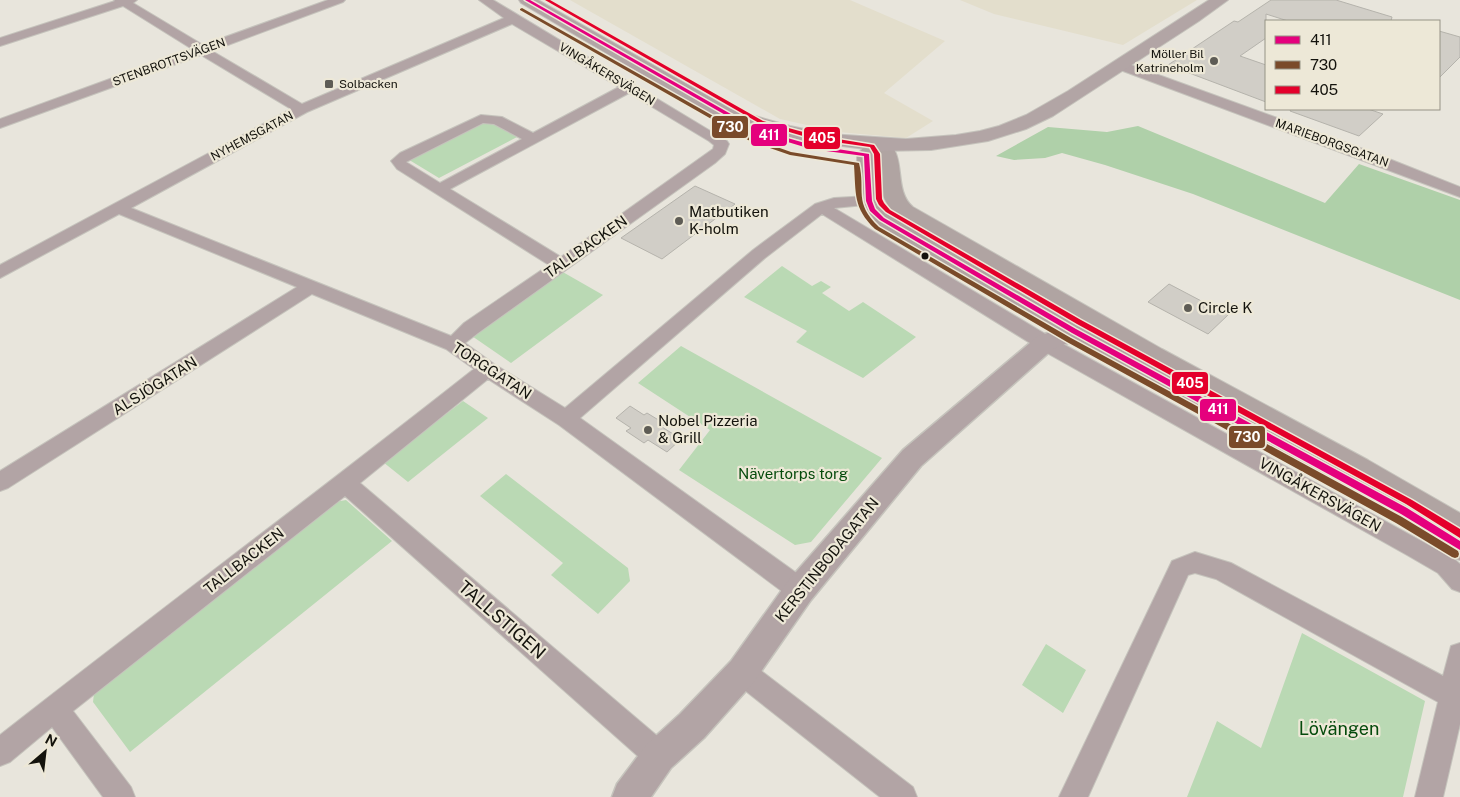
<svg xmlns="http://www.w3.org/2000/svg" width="1460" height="797" viewBox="0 0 1460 797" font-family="'Public Sans',sans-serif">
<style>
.built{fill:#e3decc}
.green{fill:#bad9b4}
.forest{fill:#afd0a9}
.building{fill:#d1cec7;stroke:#b5b3ac}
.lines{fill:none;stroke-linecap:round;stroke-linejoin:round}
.minor-casing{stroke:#c5c3bc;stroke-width:2}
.tertiary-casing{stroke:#c5c3bc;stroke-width:3}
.secondary-casing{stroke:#c5c3bc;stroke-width:2}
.primary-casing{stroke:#c5c3bc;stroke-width:2}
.minor{fill:#b2a4a5;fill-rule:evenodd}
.tertiary{fill:#b2a4a5;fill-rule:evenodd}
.secondary{fill:#b0a4a2;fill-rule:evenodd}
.primary{fill:#b2a5a5;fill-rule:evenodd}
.bus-1-casing{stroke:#ede8d7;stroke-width:3}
.bus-2-casing{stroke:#ede8d7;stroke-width:3}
.bus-3-casing{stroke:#ede8d7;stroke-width:3}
.bus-1{fill:#e5007d;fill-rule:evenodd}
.bus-2{fill:#7a4b2a;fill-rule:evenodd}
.bus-3{fill:#e4002b;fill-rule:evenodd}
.poi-dot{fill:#5e5c55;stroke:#ede8d7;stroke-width:2}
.bus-dot{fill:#14130d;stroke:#ede8d7;stroke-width:2}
.labels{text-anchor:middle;stroke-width:4.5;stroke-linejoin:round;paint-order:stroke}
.far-poi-label{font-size:12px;fill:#14130d;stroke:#ede8d7;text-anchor:end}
.far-street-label{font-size:12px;fill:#14130d;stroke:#ede8d7}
.poi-label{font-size:15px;fill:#14130d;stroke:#ede8d7;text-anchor:start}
.street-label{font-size:15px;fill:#14130d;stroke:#ede8d7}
.park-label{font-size:15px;fill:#054b0c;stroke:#ede8d7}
.near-street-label{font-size:18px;fill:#14130d;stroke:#ede8d7}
.near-park-label{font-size:18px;fill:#054b0c;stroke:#ede8d7}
.line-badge{stroke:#ede8d7;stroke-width:2}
.badge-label{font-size:14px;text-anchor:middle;font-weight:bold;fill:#fff}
</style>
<rect width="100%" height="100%" fill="#e8e5dc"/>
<path class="built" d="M570,0h280l95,41 -61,52 49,28 -27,17 -68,-6 -58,-13z
M960,0h237l-74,45 -129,-31z"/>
<path class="green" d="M486,118l33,18 -80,42 -33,-20z
M782,266l30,20 9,-5 10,6 -9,6 27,18 14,-9 53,35 -53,41 -67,-36 11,-11 -63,-34z
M561,271l42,24 -92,68 -42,-29z
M681,346l201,112 -71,84 -16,3 -116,-75 31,-40 -72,-47z
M463,401l25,17 -80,64 -25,-20z
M506,474l122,94 2,13 -32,33 -47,-39 12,-12 -83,-67z
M346,500l46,41 -262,211 -37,-50 2,-17 235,-182z
M1302,633l123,68 -22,96h-216l30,-76 44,27z
M1046,644l40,26 -23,43 -41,-28z"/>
<path class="forest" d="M1138,126l187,77 34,-39 101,36v100l-267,-106 -88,-29 -43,-12 -17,5 -31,2 -18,-4 52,-29 59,5z"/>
<path class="building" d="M1271,0h65l56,17 -1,4h-103l-22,-7v24l-26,18 26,9v37l-98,-37 66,-44 4,1z
M1439,31l21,6v20l-21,21z
M1291,109h77l15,5 -24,22 -69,-25z
M695,186l40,18 -73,55 -41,-21z
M1169,284l59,31 -20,19 -60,-32z
M630,406l14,9 3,-2 18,11 -3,3 19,12 -14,13 -19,-12 -4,3 -18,-12 5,-3 -15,-10z"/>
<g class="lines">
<defs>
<path id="minor" d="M114,0h23l-4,3 70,42 125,-45h17l-2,2 -131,49 90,53 202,-86 -25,-18h14l234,141 2,3 -4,10 -10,9 -237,170 -13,10 29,21 71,44 188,-158 62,-46 19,-6 35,-2 6,2 2,3 -2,3 -41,4 218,130 402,221 6,5v28l-8,-3 -14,-16 -31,-18 -369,-207 -216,-134 -57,44 -185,160 229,164 3,8 -3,8 -9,3 -9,-3 -232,-173 -71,-46 -128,104 309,263 4,10 -4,10 -10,4 -10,-4 -304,-270 -272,215 58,76 4,10h-32l-51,-70 -42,35 -10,4v-31c157,-123 317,-242 474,-366l-28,-20 -134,-55 -304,194 -8,3v-20l297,-184 -178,-73 -119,64v-13l291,-156 -90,-54 -201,73v-9l192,-70 -69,-43 -123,40v-8l115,-37zM512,24l107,63 -86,46 -31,-16 -21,-2 -81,38 -9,8 6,8 152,96 -85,58 -13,13 -320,-128 176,-96zM629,93l80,48 5,4 -1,4 -152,108 -111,-68zM483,123l11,1 28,15 -82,44 -34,-21z
M1120,61l254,92 86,34v10l-345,-129 -1,-3z
M1195,552l36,11 212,113 8,-30 9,-3v81l-17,73h-28l23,-95 -222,-123 -21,-6 -7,2 -100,222h-29l113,-236z
M742,659l9,4 162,124 4,10h-37l-147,-116 -4,-9 4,-9z"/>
<path id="tertiary" d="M1074,323l8,2 4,6 -4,6 -29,12 -132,117 -110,134 -58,83 -49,55 -33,30 -20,29h-39l5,-13 30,-40 33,-30 51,-53 58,-81 114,-130 134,-113z"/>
<path id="secondary" d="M877,138c35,9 13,49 36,69l249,142 206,111 92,53v47l-11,-4 -56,-36 -328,-183 -191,-113c-22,-21 -16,-40 -17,-69l13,-15zM877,156l5,38 9,17 95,58 -96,-55 -8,-7 -2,-6z"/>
<path id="primary" d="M519,0h19l193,109 59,17 39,8 77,5 50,-4 24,-4 19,-5 27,-11 42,-24 141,-91h19l-29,21 -146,95 -27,13 -38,12 -57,9 -51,1 -76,-10 -56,-15 -8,4 -7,-2 -212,-125z"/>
</defs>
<use href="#minor" class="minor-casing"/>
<use href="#tertiary" class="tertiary-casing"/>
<use href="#secondary" class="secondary-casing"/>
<use href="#primary" class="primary-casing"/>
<use href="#minor" class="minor"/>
<use href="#tertiary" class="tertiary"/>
<use href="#secondary" class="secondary"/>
<use href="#primary" class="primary"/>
<defs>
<path id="bus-1" d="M525,0h5l229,130 53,15 57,9 3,47 3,8 9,9 192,111 331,179 53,33v9l-59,-36 -329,-181 -192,-113 -10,-9 -4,-10 -2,-45 -53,-7 -56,-17z"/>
<path id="bus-2" d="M522,8l232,131 37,13 68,11c7,28 -6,39 20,64l192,111 331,179 56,34 1,3 -1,3 -3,1 -3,-1 -56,-34 -329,-181 -192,-113c-22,-21 -19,-36 -21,-64l-64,-10 -40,-14 -230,-131v-1z"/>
<path id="bus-3" d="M545,0h5l213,121 51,14 60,10 6,9 2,45 2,4 6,7 191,110 331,180 48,29v9l-54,-34 -329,-180 -191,-112 -7,-7 -3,-6 -2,-45 -4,-7 -57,-8 -54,-16z"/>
</defs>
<use href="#bus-1" class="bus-1-casing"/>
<use href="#bus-2" class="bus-2-casing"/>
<use href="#bus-3" class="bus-3-casing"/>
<use href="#bus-1" class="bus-1"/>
<use href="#bus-2" class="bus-2"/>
<use href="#bus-3" class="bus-3"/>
</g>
<g class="poi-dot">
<circle cx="1214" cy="61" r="5"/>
<rect x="324" y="79" width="10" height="10" rx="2.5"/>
<circle cx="679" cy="221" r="5"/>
<circle cx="1188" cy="308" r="5"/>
<circle cx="648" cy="430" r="5"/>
</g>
<circle class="bus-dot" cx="925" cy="256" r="4.5"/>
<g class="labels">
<g class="far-poi-label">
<text x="1204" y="58">Möller Bil<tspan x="1204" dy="14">Katrineholm</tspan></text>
<text x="339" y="88" text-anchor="start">Solbacken</text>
</g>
<g class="far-street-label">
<text transform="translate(169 62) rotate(-20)" y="4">STENBROTTSVÄGEN</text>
<text transform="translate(607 74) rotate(31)" y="4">VINGÅKERSVÄGEN</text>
<text transform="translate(252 136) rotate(-28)" y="4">NYHEMSGATAN</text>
<text transform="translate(1332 143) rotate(20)" y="4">MARIEBORGSGATAN</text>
</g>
<g class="poi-label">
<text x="689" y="217">Matbutiken<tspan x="689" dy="17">K-holm</tspan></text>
<text x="1198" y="313">Circle K</text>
<text x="658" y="426">Nobel Pizzeria<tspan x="658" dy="17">&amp; Grill</tspan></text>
</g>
<g class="street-label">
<text transform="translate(586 247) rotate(-35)" y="5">TALLBACKEN</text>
<text transform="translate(492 371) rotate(33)" y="5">TORGGATAN</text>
<text transform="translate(155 386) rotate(-32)" y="5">ALSJÖGATAN</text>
<text transform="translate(1320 495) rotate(29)" y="5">VINGÅKERSVÄGEN</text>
<text transform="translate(827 560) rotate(-51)" y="5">KERSTINBODAGATAN</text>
<text transform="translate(244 561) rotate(-38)" y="5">TALLBACKEN</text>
</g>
<g class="park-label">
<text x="793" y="479">Nävertorps torg</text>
</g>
<g class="near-street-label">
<text transform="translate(502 620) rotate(41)" y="6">TALLSTIGEN</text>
</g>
<g class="near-park-label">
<text x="1339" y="735">Lövängen</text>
</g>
</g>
<g class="line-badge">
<rect x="711" y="115" width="38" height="24" rx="5" fill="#7a4b2a"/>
<rect x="750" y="123" width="38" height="24" rx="5" fill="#e5007d"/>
<rect x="803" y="126" width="38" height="24" rx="5" fill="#e4002b"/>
<rect x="1171" y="371" width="38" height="24" rx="5" fill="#e4002b"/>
<rect x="1199" y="398" width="38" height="24" rx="5" fill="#e5007d"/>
<rect x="1228" y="425" width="38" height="24" rx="5" fill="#7a4b2a"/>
</g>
<g class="badge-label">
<text x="730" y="132">730</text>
<text x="769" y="140">411</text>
<text x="822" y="143">405</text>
<text x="1190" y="388">405</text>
<text x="1218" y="414">411</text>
<text x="1247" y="442">730</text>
</g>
<rect x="1265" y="20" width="175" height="90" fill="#ede8d7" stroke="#969386"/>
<rect x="1275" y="36" width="25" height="8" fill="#e5007d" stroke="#969386"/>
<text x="1310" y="45" font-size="15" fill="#14130d">411</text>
<rect x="1275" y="61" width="25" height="8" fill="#7a4b2a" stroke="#969386"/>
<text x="1310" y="70" font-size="15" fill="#14130d">730</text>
<rect x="1275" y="86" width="25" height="8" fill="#e4002b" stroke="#969386"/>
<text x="1310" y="95" font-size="15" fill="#14130d">405</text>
<g transform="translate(45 752) rotate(28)" stroke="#ede8d7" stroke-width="4" paint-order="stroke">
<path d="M0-4L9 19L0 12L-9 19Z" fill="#14130d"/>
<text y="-8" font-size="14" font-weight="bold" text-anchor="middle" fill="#14130d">N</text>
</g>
</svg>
